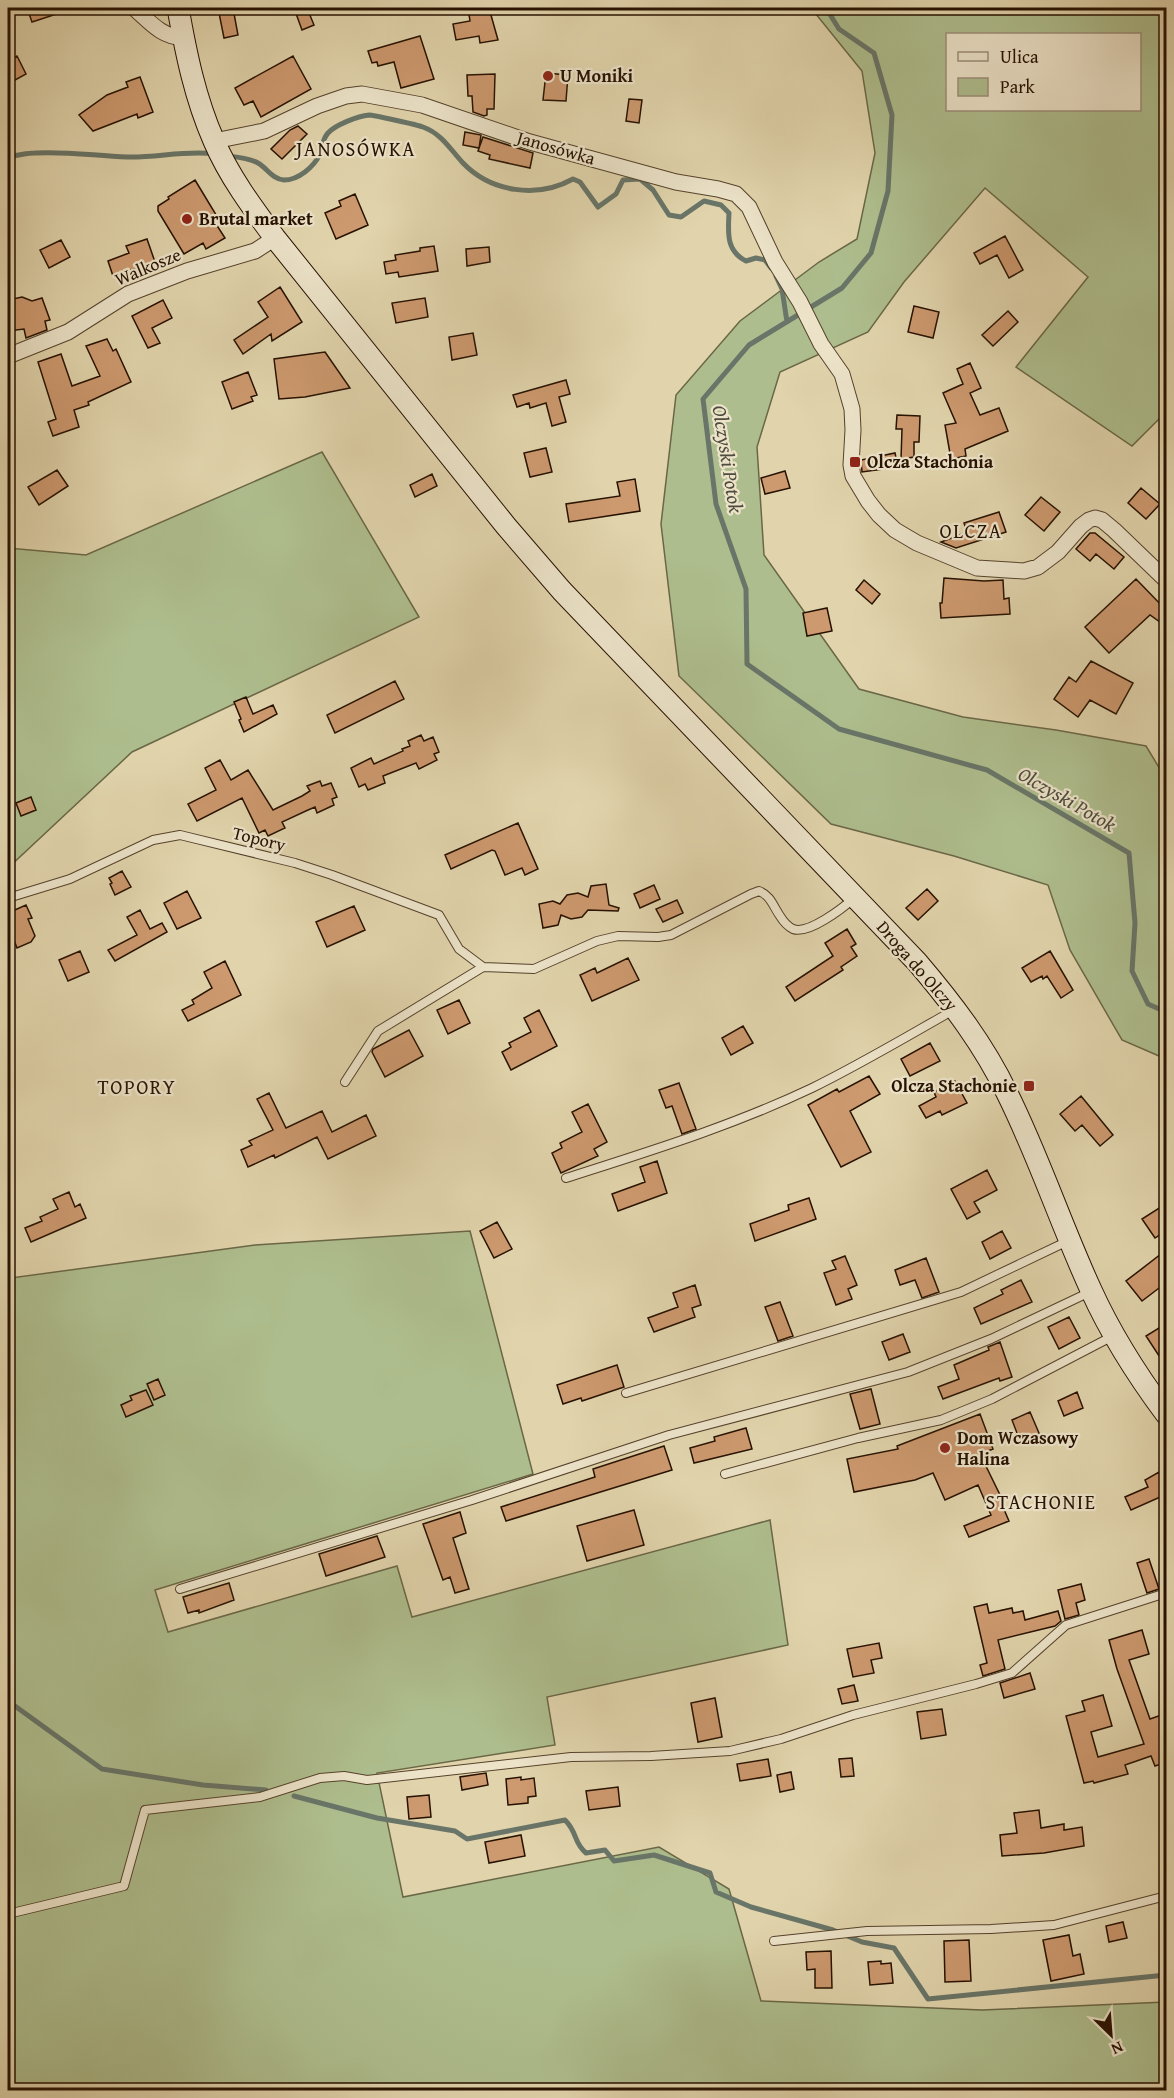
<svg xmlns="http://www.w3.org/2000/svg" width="1174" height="2098" viewBox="0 0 1174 2098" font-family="'Gentium Book Plus',serif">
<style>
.green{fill:#aebd8d;stroke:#6a6746;stroke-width:1.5;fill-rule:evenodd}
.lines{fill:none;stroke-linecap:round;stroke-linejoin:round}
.stream{stroke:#687568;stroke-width:5}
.building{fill:#cd996f;stroke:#261100;stroke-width:1.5}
.lane-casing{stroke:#55422b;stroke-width:10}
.street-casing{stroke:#55422b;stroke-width:17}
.secondary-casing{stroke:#261100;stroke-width:23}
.lane{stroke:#ece3c9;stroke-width:8}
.street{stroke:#ece3c9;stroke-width:15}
.secondary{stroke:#ece3c9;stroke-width:21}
.poi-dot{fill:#8f2418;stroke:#ece3c9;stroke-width:2}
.labels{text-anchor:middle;stroke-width:4.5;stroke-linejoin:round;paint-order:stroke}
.poi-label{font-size:18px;font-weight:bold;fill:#261100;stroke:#ece3c9;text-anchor:start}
.street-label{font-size:18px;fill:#261100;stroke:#ece3c9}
.neighbourhood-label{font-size:20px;letter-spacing:1.5px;fill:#261100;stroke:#ece3c9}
.water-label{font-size:20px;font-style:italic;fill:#4c4b3d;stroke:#ece3c9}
</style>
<rect width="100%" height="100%" fill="#e1d4ac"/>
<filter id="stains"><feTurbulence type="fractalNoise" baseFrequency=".00333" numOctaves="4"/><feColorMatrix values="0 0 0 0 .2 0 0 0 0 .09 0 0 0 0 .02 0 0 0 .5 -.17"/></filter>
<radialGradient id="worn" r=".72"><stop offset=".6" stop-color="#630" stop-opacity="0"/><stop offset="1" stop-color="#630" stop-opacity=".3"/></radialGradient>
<path class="green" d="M811,8h355v404l-34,34 -116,-79 72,-90 -103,-89 -81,94 -36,50 -88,40 -23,75 7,108 95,134 104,28 93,13 90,16 20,33v280l-44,-19 -52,-90 -22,-65 -94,-29 -123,-32 -152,-148 -18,-152 15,-129 64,-74 79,-59 38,-23 18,-86 -13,-82zM948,34h192v76h-192z
M322,452l97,165 -287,135 -124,116v-320l78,7z
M470,1231l63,243 -378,116 13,42 229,-66 15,51 358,-97 18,125 -241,52 8,48 -178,28 26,124 256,-50 70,42 32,112 221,9 184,-8v88h-1158v-818l3,6 244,-33z"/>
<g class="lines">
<path class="stream" d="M826,8l13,21 35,24 18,62 -4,76 -17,62 -29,35 -93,57 -46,54 13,105 30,85 1,75 92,65 148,41 142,83 6,70 -3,48 16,33 18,8
M8,156c9,0 18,-3 27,-3 31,-2 61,3 92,4 29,1 59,-7 88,-3
M227,156c10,1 22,2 31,7 9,5 14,16 26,17 14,0 30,-13 36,-26 4,-8 1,-13 8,-21 7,-8 30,-17 41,-18 4,0 49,10 54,12 19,7 27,22 40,36 28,29 74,36 110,16l7,3 18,25 18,-13 7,-14 17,-1 13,11 16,25 12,2 23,-16 17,4 8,8c-1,20 -3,38 17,48l10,-3 9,2 6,8
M776,276l6,13 5,33
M8,1701l94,68 101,16 63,5
M294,1796l83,22 78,13 12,8 98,-19c13,13 8,22 21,33l19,-3 9,11 40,-6 56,18 6,19 35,15 82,23 29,12 32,6 34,51 238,-24"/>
</g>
<path class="building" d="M27,8h42v2l-37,12z
M218,8h15l5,27 -14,3z
M294,8h13l7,17 -12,5z
M468,8h21l9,32 -18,3 -1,-7 -23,4 -3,-16 17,-3z
M420,36l14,43 -33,9 -7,-26 -16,4 -1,-4 -5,1 -4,-12z
M17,56l9,18 -18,10v-23z
M293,56l18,33 -50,28 -8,-16 -9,4 -9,-17z
M546,73l22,2 -2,26 -23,-1z
M495,74l-1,35h-7v6l-3,1 -11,-4 -1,-16h-4l-1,-21z
M140,77l13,35 -15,6 -1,-4 -44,17 -14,-16 28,-20 21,-8 -2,-5z
M629,99l13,1 -3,23 -13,-2z
M298,126l9,8 -25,25 -11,-10 19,-19z
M465,132l16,3 -2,13 -16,-3z
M483,137l50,16 -3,15 -41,-9 1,-4 -12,-4z
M195,180l23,38 -4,3 11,17 -19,11 -3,-6 -19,11 -26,-43v-5l11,-7 -1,-2z
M355,194l13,31 -32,14 -11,-26 16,-7 -2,-5z
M1005,236l18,34 -14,8 -12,-23 -17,9 -6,-11z
M147,239l8,23 -42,14 -5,-15 21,-8 -3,-7z
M61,240l9,17 -21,11 -9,-18z
M434,246l4,25 -39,6 -1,-5 -12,2 -2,-12 12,-2 -1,-5 25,-4v-3z
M489,247l1,15 -23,4 -1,-17z
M280,287l22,35 -30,19 -1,-7 -28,20 -9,-14 34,-23 -10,-15z
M22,297l10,4 10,-3 8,22 -5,1 2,9 -21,8 -2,-9 -16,2v-31z
M425,298l3,19 -32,6 -4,-20z
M163,300l9,18 -20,10 8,15 -12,5 -16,-32z
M914,306l25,6 -6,26 -25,-6z
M1008,311l10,11 -25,24 -11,-11z
M473,333l4,22 -25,5 -3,-23z
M107,339l6,12 3,-2 15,33 -43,20 1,3 -15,5 5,17 -26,9 -5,-14 8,-3 -18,-57 23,-8 11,32 28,-10 -14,-30z
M325,352l25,36 -45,9 -26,2 -5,-40z
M970,363l11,25 -11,5 10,22 19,-7 9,23 -43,18 1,7 -15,3 -6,-34 11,-2 -13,-30 20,-9 -6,-15z
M248,372l9,23 -6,2 2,4 -21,8 -10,-27z
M566,380l4,14 -11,3 7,25 -14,4 -6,-23 -16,5 -1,-5 -12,4 -4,-12z
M897,415l23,1 -1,26h-5v15l-13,2 1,-30h-6z
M546,448l6,24 -22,5 -6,-24z
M895,453l3,14 -36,5 -1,-12z
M57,470l11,16 -29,19 -11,-18z
M785,471l5,17 -25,6 -4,-16z
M432,474l5,12 -22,11 -5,-12z
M635,479l5,32 -71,11 -3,-18 54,-8 -3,-14z
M1141,488l19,16 -14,15 -18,-16z
M1041,497l19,15 -16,19 -19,-16z
M999,512l7,20 -50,16 -15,-6 26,-10 -3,-9z
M1090,533h5l29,24 -10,12 -18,-15 -6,7 -14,-12z
M944,578l40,3 19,-1 1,19 5,-1 1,16 -69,4 -1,-15h2z
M1136,579l31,32v16l-17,-12 -41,38 -24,-26z
M864,580l16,14 -8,10 -16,-14z
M827,608l5,23 -25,5 -4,-23z
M1091,661l42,22 -17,31 -26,-14 -12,17 -24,-18 15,-22 7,5z
M395,681l9,18 -69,34 -8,-18z
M246,697l7,17 20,-9 4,9 -33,18 -5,-12 2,-1 -7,-17z
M421,735l3,6 9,-4 6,15 -5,2 3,6 -18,9 -3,-6 -33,13 2,7 -17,7 -3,-6 -6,3 -8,-19 20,-10 3,6 29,-13 -1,-2 8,-3 -2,-5z
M220,760l11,20 17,-10 25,40 29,-14 8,-5 -3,-5 13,-5 2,5 9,-3 6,14 -5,2 2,6 -17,8 -2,-6 -7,3 -26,12 3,6 -17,8 -3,-6 -6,3 -17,-35 -45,23 -9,-17 28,-14 -11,-22z
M31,797l5,13 -15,6 -5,-13z
M518,823l20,46 -13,6 -3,-7 -17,7 -10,-24 -3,-1 -41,19 -6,-14z
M122,871l9,16 -16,8 -5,-11 2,-1 -3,-5z
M606,884l3,21 10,3 -1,3 -30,-1 -6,7 -11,2 -10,-4 -3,10 -15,3 -4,-24 14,-3 7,3 7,-9 11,-2 10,4 3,-11z
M654,885l6,14 -20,9 -6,-14z
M927,889l11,12 -20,19 -12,-12z
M187,891l14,27 -24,11 -13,-26z
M677,900l6,13 -20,9 -7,-13z
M26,905l6,13 -4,1 7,17 -4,6 -14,6 -9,-24v-11z
M354,906l11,24 -38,17 -11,-25z
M140,910l10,19 12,-6 5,9 -52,29 -7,-11 29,-15 -10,-18z
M847,929l9,15 -5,3 6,9 -16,11 2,3 -48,31 -9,-14 47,-31 -8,-13z
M80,951l9,21 -21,9 -9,-21z
M1050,951l23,39 -12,8 -14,-22 -4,3 -1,-3 -11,6 -9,-14z
M628,958l11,22 -47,21 -12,-26 15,-7 2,5z
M225,961l16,34 -53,26 -6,-11 12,-6 -2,-4 20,-12 -8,-16z
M459,1000l11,23 -22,11 -11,-24z
M539,1010l18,36 -46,24 -9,-18 9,-5 -2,-4 22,-11 -7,-14z
M743,1026l10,17 -22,12 -9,-17z
M409,1030l14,26 -38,21 -13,-25 1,-3z
M930,1043l10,18 -30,15 -9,-17z
M869,1076l11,18 -30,17 21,41 -30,15 -33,-62 29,-16 2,3z
M955,1081l12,22 -25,12 -2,-4 -14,7 -7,-12 17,-9 -2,-5z
M679,1083l17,46 -14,5 -10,-28 -6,2 -7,-18z
M269,1093l17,35 36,-17 10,21 34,-17 10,21 -48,23 -11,-22 -42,21 -1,-3 -26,12 -7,-17 11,-5 -3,-4 24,-11 -16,-31z
M1081,1096l32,39 -13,11 -18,-21 -7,6 -15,-17z
M588,1104l19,38 -13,7 4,7 -37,17 -9,-20 10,-5 -2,-5 22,-11 -10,-20z
M657,1161l10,32 -49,18 -6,-17 33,-12 -5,-15z
M987,1170l10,20 -23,12 6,10 -13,7 -16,-30z
M69,1192l6,15 5,-3 6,14 -55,24 -6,-14 17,-7 -2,-4 18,-8 -5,-10z
M809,1198l7,21 -61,22 -5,-17 39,-14 -1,-5z
M1167,1203v27l-12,8 -13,-19z
M497,1222l15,27 -18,9 -14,-27z
M1002,1231l9,17 -21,11 -8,-17z
M1161,1254l6,7v21l-25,19 -16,-20z
M845,1256l12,29 -9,4 4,10 -16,6 -12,-32 12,-4 -4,-8z
M926,1258l13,34 -17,6 -7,-18 -15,5 -5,-15z
M1021,1280l11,22 -51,22 -7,-16 29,-14 -2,-4z
M695,1285l6,20 -9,3 3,9 -41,15 -6,-14 30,-11 -5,-14z
M780,1302l13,34 -15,5 -13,-34z
M1069,1317l11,21 -21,11 -11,-22z
M1167,1323v45l-21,-32z
M903,1334l7,18 -21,8 -7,-18z
M1000,1342l12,35 -12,4 -1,-3 -56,21 -5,-12 21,-8 -5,-14 35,-15 -1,-3z
M617,1365l7,22 -42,14 -1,-3 -18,6 -6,-19z
M158,1379l7,16 -11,5 -7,-16z
M871,1389l9,35 -20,5 -10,-35z
M146,1390l7,15 -27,12 -5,-12 11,-5 -2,-4z
M1077,1392l6,16 -19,8 -6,-15z
M1030,1412l9,21 -19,8 -8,-21z
M980,1414l13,35 -13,5 22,45 -2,1 9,21 -40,16 -5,-11 27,-11 -13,-30 -33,15 -12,-27 -18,7 -61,12 -7,-33 51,-10 -1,-3z
M746,1428l6,21 -58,14 -4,-15 25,-7 -1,-4z
M664,1446l8,24 -166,51 -5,-14 94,-30 -2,-8z
M1159,1472l8,15v7l-36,16 -6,-13 23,-10 -3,-7z
M634,1510l10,35 -57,16 -10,-35z
M460,1512l6,21 -13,5 16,51 -14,4 -5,-16 -7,3 -20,-56z
M377,1536l8,21 -59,19 -7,-22z
M1149,1559l10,30 -12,4 -10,-30z
M229,1583l5,17 -35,13v-3l-11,3 -5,-16z
M1081,1584l4,16 -9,3 3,12 -14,4 -7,-29z
M987,1604l2,9 23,-5 1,5 10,-2 2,9 33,-9 3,10 -6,5 -57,14 7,29 -22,7 -3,-11 7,-2 -13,-56z
M1142,1630l7,24 -20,6 21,59 17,-6v49l-12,4 -4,-10 -26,9 3,9 -34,9 -1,-2 -9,2 -18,-67 19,-5 -3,-10 21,-6 9,31 -21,6 7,25 46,-13 -27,-75 -8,-29z
M879,1643l3,15 -11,2 3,13 -21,4 -6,-28z
M1030,1673l5,16 -31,9 -4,-15z
M854,1685l4,16 -16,3 -4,-15z
M715,1698l7,39 -24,5 -7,-39z
M942,1709l4,26 -25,4 -4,-27z
M852,1758l2,18 -13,1 -2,-18z
M768,1759l3,17 -31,5 -3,-17z
M791,1772l3,17 -14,3 -3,-17z
M486,1773l2,12 -26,5 -2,-13z
M521,1777v3l13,-2 2,18 -8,1v6l-20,2 -2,-26z
M618,1787l2,19 -31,4 -3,-19z
M429,1795l2,22 -22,2 -2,-22z
M1039,1810l2,18 23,-4v6l18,-3 2,19 -40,7 -42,3 -2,-21 17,-2 -3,-20z
M521,1835l4,21 -36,7 -4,-21z
M1123,1922l4,16 -18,4 -3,-16z
M1069,1935l4,21 7,-2 4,20 -33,7 -8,-41z
M969,1940l2,41 -26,1 -1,-41z
M831,1951l1,37h-17v-19l-8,1 -1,-18z
M881,1961v3l10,-1 2,20 -23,2 -2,-23z"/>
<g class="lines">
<defs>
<path id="lane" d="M8,898l62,-19 83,-39 27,-5 115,28 37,12 107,40 20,34 24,18 51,2 63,-28 21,-5 40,1 13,-2 80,-41 8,-3c12,5 14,15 21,25 3,5 7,10 13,13 15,6 50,-21 61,-31
M345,1082l33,-51 105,-64
M566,1178c84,-27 166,-52 246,-90 45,-22 89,-48 133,-73l7,-7
M626,1393l335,-101 107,-51
M725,1474l133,-36 83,-18 51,-21 121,-63
M180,1589l292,-89 197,-65 239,-63 83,-33 99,-47
M8,1914l116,-28 21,-76 115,-13 60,-19 24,-2 23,4 204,-23 80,-1 79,-5 51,-12 72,-24 123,-31 36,-11 54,-48 100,-32
M774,1941l93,-10 124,-2 63,-4 112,-29"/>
<path id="street" d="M134,8c15,13 28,30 49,29
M214,141l50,-10 53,-25 29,-10 16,-2 60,11 108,37 146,40 42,7 18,5 13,13 26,55 25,40 21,42 21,30 10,35 1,21 -2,35 2,11 15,25 11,14 16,15 22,13 60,25 47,3 14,-4 20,-15 23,-26 8,-6 6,-2 7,2 12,10 52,50
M8,356l60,-24 60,-38 59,-23 68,-20 20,-13"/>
<path id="secondary" d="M178,8c8,45 17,90 36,133 15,35 38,66 61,97l231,288 56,65 355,371c35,41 67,83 90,131 32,64 54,132 84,197 20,44 46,85 75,124"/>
</defs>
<use href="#lane" class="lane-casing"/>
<use href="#street" class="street-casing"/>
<use href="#secondary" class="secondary-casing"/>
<use href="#lane" class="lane"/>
<use href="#street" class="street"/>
<use href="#secondary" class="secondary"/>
</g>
<g class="poi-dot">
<circle cx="548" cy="76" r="6"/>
<circle cx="187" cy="219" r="6"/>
<rect x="849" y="456" width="12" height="12" rx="3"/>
<rect x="1023" y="1080" width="12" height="12" rx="3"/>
<circle cx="945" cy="1448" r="6"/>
</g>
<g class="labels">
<g class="poi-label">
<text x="560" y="82">U Moniki</text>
<text x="199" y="225">Brutal market</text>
<text x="867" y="468">Olcza Stachonia</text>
<text x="1017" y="1092" text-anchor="end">Olcza Stachonie</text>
<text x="957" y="1444">Dom Wczasowy<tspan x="957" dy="21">Halina</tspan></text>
</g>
<g class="street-label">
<text transform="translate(556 148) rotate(16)" y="6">Janosówka</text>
<text transform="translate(148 267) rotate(-23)" y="6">Walkosze</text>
<text transform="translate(259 839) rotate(14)" y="6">Topory</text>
<text transform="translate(917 966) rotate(49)" y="6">Droga do Olczy</text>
</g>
<g class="neighbourhood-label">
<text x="356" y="156">JANOSÓWKA</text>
<text x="971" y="538">OLCZA</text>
<text x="137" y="1094">TOPORY</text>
<text x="1041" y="1509">STACHONIE</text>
</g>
<g class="water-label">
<text transform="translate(728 459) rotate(81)" y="7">Olczyski Potok</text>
<text transform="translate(1067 799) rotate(30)" y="7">Olczyski Potok</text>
</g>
</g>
<rect width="1174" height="2098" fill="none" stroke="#e1d4ac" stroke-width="30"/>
<rect x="9" y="9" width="1156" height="2080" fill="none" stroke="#261100" stroke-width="3"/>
<rect x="15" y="15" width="1144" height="2068" fill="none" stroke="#261100" stroke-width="1.5"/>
<rect x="946" y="33" width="195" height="78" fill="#ece3c9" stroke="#9d8f79" stroke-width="1.5"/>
<rect x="958" y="52" width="30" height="9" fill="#ece3c9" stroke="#9d8f79" stroke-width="1.5"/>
<text x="1000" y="63" font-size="18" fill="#261100">Ulica</text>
<rect x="958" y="78" width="30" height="18" fill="#aebd8d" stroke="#9d8f79" stroke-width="1.5"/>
<text x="1000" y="93" font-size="18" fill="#261100">Park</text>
<g transform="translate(1111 2035) rotate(155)" stroke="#ece3c9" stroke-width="4.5" paint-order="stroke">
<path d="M0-4.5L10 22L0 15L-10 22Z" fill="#261100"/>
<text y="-9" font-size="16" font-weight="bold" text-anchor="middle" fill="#261100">N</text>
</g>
<rect width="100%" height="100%" filter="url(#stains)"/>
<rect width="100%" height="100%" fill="url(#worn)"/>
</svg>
